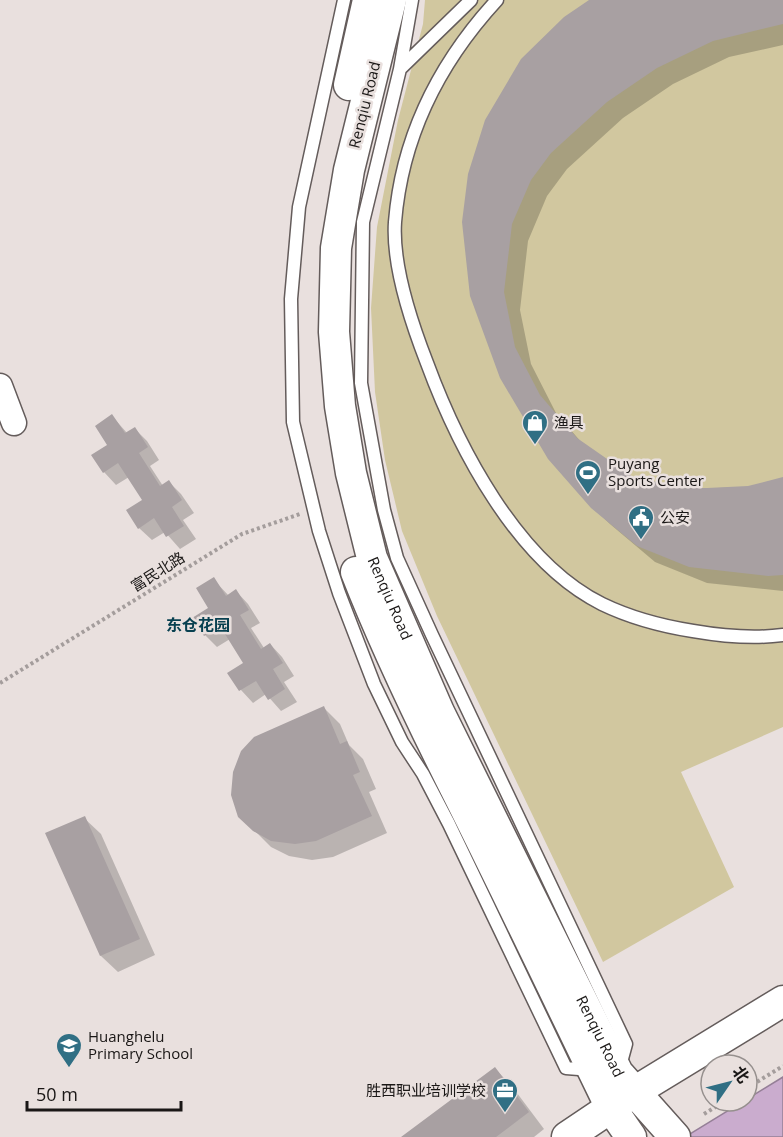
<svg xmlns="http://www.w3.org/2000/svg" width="783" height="1137" viewBox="0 0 783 1137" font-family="'Open Sans','Noto Sans SC',sans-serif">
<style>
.green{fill:#d1c79f}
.water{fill:#caacce;stroke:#957f97;stroke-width:1.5}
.shadow{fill:#0003}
.building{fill:#a8a0a2}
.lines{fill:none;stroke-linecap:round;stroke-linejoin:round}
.service-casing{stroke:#645c5b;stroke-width:15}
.minor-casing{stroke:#645c5b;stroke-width:27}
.tertiary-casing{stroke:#645c5b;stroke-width:33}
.path{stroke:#a49d9c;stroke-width:4;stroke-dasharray:3 3;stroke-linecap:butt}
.service{stroke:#fff;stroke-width:12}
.minor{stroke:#fff;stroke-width:24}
.tertiary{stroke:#fff;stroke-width:30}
.labels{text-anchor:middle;stroke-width:5;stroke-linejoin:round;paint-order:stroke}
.street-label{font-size:15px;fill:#1a1716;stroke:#e9e0de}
.poi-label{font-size:15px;fill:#1a1716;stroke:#e9e0de;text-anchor:start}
.neighbourhood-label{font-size:16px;font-weight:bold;fill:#084050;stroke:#e9e0de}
</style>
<rect width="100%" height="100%" fill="#e9e0de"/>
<path class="green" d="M425,0h358v727l-102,45 53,115 -131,75 -166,-346 -35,-85 -17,-71 -10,-68 -4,-84 6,-81 21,-107 25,-96z"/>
<path class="water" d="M783,1077v60h-98z"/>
<path class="shadow" d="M591,0h192v45l-54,12 -56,27 -50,34 -56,51 -20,27 -19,45 -8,69 11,54 25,49 26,30 51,36 53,10 62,-2 35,-9v113l-76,-8 -52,-21 -45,-38 -18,-17 -120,-212z
M112,416l15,17 8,-4 12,12 12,19 -9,6 13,20 6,-4 12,12 13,19 -11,7 13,19 -16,10 -15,-17 -13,8 -13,-12 5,-27 -15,-24 -13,8 -12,-13z
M213,579l16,17 7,-5 12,13 12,19 -9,5 13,20 6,-4 12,13 12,19 -10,6 13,20 -16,9 -15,-17 -13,9 -12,-13 -12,-17 16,-10 -15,-24 -13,8 -12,-12z
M324,708l16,16 9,21 14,14 13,30 -7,3 18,41 -54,24 -21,3 -23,-4 -18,-9 -31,-31z
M84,818l17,16 54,121 -37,17 -17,-16 -54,-122z
M495,1069l16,16 33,44 -10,8h-131z"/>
<path class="building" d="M589,0h194v24l-70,17 -56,27 -50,34 -56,51 -20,27 -19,44 -8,68 11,55 25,48 37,43 56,39 53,11h21l41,-2 35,-9v98l-15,1 -79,-9 -52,-21 -46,-38 -43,-49 -48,-81 -30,-82 -8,-74 6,-48 17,-54 36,-61 43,-42z
M112,414l13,19 10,-6 13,20 -9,6 21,33 9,-6 13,20 -10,7 12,19 -18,11 -12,-19 -16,11 -12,-19 16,-10 -24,-37 -15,10 -12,-18 16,-10 -12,-19z
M214,577l12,19 10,-7 13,21 -9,5 21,34 9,-6 13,20 -10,6 12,20 -17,11 -12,-19 -17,10 -12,-18 16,-10 -23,-37 -16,10 -12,-18 16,-10 -12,-20z
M324,706l16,38 7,-3 13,31 -7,3 19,41 -56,25 -21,3 -24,-3 -18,-10 -15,-14 -7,-22 2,-23 8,-21 13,-14z
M85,816l55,123 -40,17 -55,-123z
M495,1067l34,45 -33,25h-95z"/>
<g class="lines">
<defs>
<path id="service" d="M344,0l-45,207 -8,92 2,123 26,109 20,62 35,91 28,58 21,32 26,50 117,244 26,2
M412,0l-12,69 -37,153 -2,161 23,127 13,48 35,77 194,409 -6,22
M497,0c-58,63 -95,136 -102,222 -3,44 16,100 32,141 31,84 90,199 175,241 29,14 59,22 91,27 29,5 60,8 90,4
M400,69l71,-69"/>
<path id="minor" d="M0,386l14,37"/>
<g id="tertiary">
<path id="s1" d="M391,0l-42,170 -13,78 -2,84 6,74 11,67 21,85 67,154 179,361 57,64"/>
<path d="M349,85l19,-85"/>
<path d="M356,572c31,79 67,153 105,228 51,102 100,205 150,308l20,29"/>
<path d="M567,1137l67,-45 149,-91"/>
</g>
</defs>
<use href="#service" class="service-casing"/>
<use href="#minor" class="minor-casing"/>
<use href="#tertiary" class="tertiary-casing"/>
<path class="path" d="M0,683l242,-149 58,-20
M747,1088l36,-22
M704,1114l21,-13"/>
<use href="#service" class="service"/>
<use href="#minor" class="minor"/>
<use href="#tertiary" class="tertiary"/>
</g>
<defs>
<symbol id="shop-pin" viewBox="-11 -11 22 30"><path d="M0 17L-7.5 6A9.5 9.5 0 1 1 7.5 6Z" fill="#306f84" stroke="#e9e0de"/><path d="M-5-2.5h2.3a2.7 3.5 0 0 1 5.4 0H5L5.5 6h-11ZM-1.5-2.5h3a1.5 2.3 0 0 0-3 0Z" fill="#fff"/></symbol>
<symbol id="stadium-pin" viewBox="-11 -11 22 30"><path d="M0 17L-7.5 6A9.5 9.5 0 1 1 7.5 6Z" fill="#306f84" stroke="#e9e0de"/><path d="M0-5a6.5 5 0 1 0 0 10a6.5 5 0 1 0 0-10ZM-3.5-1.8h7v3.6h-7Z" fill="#fff"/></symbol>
<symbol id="civic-pin" viewBox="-11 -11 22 30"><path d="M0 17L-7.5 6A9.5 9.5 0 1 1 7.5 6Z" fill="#306f84" stroke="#e9e0de"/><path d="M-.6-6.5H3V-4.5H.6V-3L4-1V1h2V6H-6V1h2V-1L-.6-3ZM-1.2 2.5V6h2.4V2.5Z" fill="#fff"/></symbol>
<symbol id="school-pin" viewBox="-11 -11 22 30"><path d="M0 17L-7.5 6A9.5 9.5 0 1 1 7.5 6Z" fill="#306f84" stroke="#e9e0de"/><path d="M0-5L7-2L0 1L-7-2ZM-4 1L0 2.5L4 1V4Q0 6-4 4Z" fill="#fff"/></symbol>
<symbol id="office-pin" viewBox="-11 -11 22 30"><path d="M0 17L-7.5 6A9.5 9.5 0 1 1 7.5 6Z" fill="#306f84" stroke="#e9e0de"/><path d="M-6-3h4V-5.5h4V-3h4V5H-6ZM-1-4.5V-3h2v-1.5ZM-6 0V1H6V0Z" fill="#fff"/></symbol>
</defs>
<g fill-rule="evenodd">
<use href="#shop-pin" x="520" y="408" width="30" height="40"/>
<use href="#stadium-pin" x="573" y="458" width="30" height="40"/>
<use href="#civic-pin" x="626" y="503" width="30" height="40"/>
<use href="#school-pin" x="54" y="1031" width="30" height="40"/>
<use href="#office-pin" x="490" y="1076" width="30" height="40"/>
</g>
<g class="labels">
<g class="street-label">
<text transform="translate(365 105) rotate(-76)" y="5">Renqiu Road</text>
<text transform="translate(158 572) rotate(-32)" y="5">富民北路</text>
<text dy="5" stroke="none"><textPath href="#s1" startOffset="612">Renqiu Road</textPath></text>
<text dy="5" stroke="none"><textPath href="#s1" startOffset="1098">Renqiu Road</textPath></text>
</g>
<g class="poi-label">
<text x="554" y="428">渔具</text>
<text x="608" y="469">Puyang<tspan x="608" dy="17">Sports Center</tspan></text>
<text x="660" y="523">公安</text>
<text x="88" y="1042">Huanghelu<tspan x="88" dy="17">Primary School</tspan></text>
<text x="486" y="1096" text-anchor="end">胜西职业培训学校</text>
</g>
<g class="neighbourhood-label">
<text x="198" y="631">东仓花园</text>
</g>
</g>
<g transform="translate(729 1083) rotate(55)"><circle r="28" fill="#e9e0de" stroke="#96908e" stroke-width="1.5"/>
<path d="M0-4.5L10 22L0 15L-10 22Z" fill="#306f84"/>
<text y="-9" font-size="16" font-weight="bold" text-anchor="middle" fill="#1a1716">北</text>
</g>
<path d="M27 1101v9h154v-9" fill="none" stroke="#1a1716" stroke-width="3"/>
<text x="36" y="1101" font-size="18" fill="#1a1716" stroke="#e9e0de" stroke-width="4.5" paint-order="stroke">50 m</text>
</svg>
